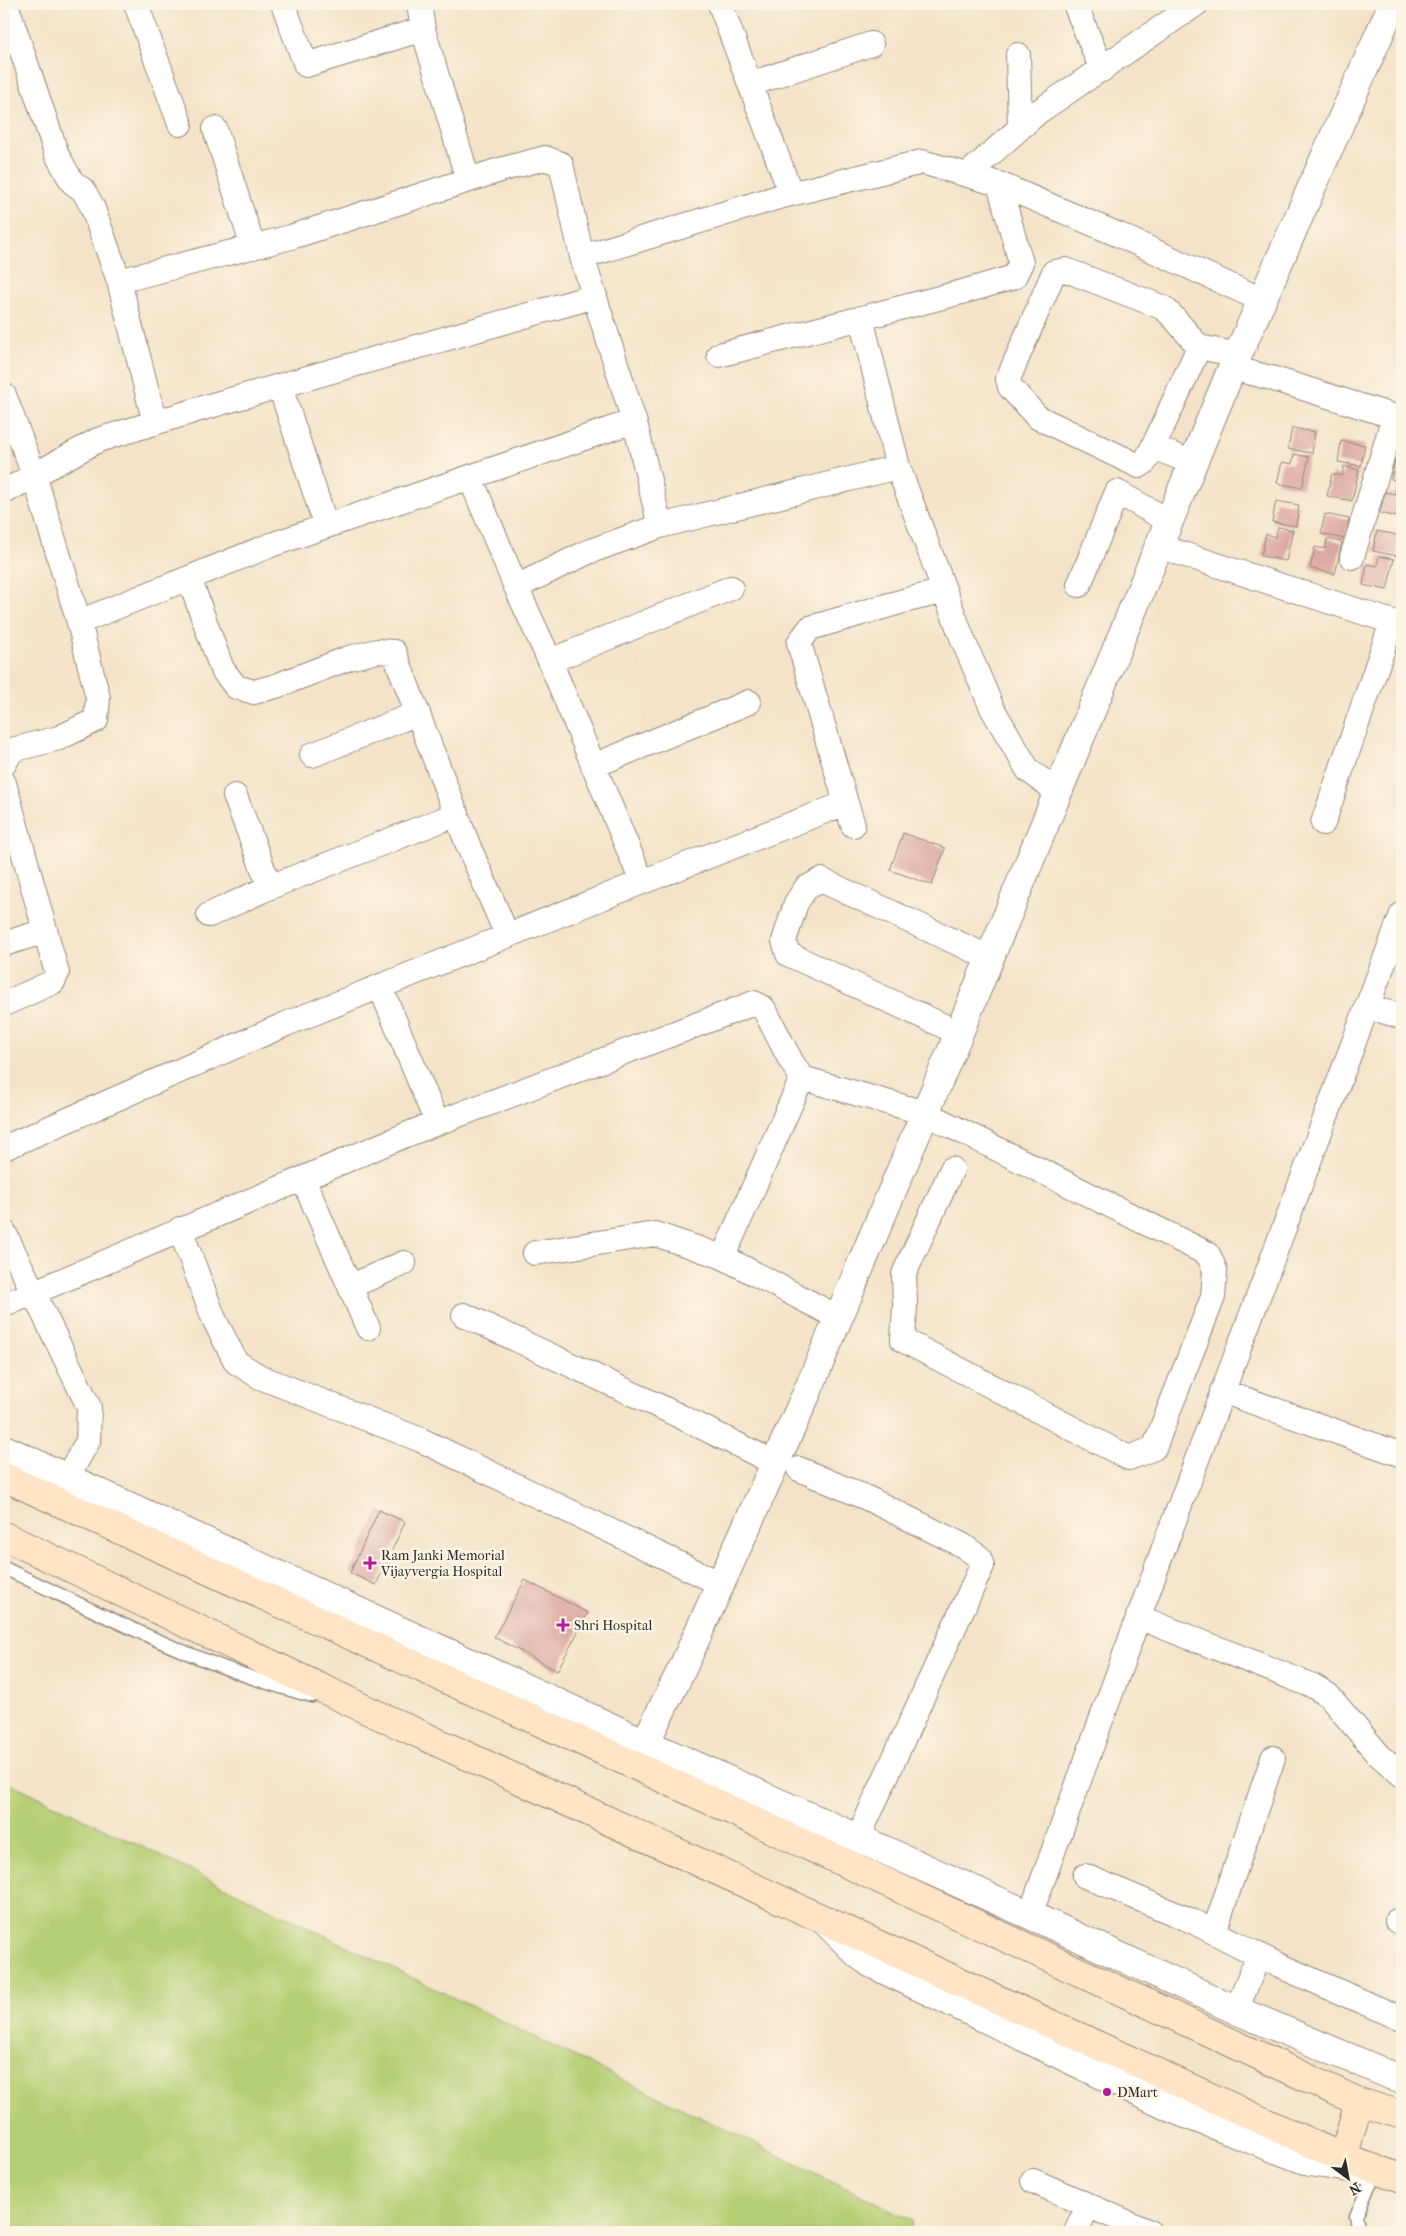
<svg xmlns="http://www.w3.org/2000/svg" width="1406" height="2236" viewBox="0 0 1406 2236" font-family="'IM FELL French Canon',serif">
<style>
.green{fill:#b5cf75;stroke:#707d50}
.building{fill:#d9a29c}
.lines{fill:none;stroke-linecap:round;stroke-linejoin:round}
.service-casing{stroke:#90877a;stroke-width:15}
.minor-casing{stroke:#90877a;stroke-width:26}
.tertiary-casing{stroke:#90877a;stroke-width:30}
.secondary-casing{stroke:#90877a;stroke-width:30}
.service{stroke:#fff;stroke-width:12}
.minor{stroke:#fff;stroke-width:24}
.tertiary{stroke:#fff;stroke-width:28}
.secondary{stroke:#ffe4c6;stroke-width:28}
.poi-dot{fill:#b5179e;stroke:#fcf5e5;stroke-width:2}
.labels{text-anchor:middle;stroke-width:5;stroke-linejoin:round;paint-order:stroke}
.poi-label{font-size:14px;fill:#2b2b2b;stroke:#fcf5e5;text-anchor:start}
</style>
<rect width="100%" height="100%" fill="#fcf5e5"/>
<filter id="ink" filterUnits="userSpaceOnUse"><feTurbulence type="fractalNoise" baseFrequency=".02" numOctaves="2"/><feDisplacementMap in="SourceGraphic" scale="10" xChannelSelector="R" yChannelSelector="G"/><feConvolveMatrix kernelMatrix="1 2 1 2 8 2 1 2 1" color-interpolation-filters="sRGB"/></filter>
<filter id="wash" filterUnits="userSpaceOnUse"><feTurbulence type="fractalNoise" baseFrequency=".0096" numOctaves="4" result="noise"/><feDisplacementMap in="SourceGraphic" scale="20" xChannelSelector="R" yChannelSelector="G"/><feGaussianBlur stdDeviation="1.12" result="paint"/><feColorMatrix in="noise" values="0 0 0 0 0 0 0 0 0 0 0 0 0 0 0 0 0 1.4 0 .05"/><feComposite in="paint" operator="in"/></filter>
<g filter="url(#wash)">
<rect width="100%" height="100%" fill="#f4e3c8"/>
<path class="green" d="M4,1780l908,440 -2,12h-906z"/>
<g id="blocks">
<path class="building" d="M1292,428l23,4 -3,21 -24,-4z
M1341,441l24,4 -4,21 -23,-4z
M1294,454l15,3 -7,31 -25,-5 5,-21 10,2z
M1395,459l7,2v21l-11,-3z
M1344,466l15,4 -7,31 -25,-5 5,-22 10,2z
M1397,484l5,1v33l-22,-5 5,-21 10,2z
M1276,501l23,4 -3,21 -24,-4z
M1325,514l24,5 -4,20 -24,-5z
M1278,527l15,3 -7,31 -25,-5 5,-22 9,3z
M1377,531l25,5 -5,20 -24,-5z
M1327,539l15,3 -7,32 -25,-6 5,-21 10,2z
M1379,556l15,3 -7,31 -24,-5 4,-21 10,2z
M903,833l42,15 -13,37 -42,-15z
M379,1510l26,12 -29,63 -26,-12z
M525,1580l63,33 -31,58 -63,-34z"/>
</g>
</g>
<g filter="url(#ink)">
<use href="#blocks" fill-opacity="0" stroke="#90877a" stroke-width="1"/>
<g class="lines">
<defs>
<path id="service" d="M4,1568c100,47 200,100 308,128
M1359,2232l-3,-16 20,-46"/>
<path id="minor" d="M6,4l51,151 15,27 11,8 9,16 27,75
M136,4l44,120
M283,4l23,61 117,-36
M419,4l4,25 45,151
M720,4l71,190
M1075,4l27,66
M1018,55l2,73
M750,84l121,-40
M215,129l38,118
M967,175l71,-63 158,-108
M582,257l200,-61 140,-34 77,22 120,51 143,65
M861,318l37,149 65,173 29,68 36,62 29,21
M719,355l247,-64 48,-14 7,-14 -22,-79
M1232,368l39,10 131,41
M280,386l46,140
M4,395l30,80 45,147 19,76 -2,22 -37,18 -47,12 -8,14
M155,423l-36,-142 172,-44 209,-67 45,-12 16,6 21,93 54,170 24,99
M1153,447l-8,15 -6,4 -102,-49 -27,-30 -2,-8 46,-107 12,-2 98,38 11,11 24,28 39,8
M1193,463l-40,-16 46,-100
M470,477l46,110 34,74 92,221
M4,492l94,-52 115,-35 382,-109
M1158,546l244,79
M1352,557l42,-140
M189,578l33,91 14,18 18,5 22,-6 73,-28 28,-7 17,1 74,193 39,90
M1079,585l38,-93 52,29
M516,587l72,-35 72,-26 238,-59
M79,622l192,-77 363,-124
M550,661l181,-73
M312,755l106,-42
M593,766l156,-64
M4,783l53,190 -4,9 -49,22
M235,796l35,91 187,-73
M846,803l7,22
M1323,823l69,-201
M209,915l61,-28
M4,944l41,-13
M380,986l57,137
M1367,1006l35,11
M959,1033l-171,-79 -4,-13 12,-38 10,-15 15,-8 169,78
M4,1148l282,-124 356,-142 204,-79 -47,-160 11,-15 97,-28 38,-9
M303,1179l65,149
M180,1229l34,90 22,43 24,15 161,63 300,144
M4,1232l85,175 -1,34 -22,38
M535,1253l120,-19 68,23 116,61
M723,1257l79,-179
M351,1286l53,-23
M4,1305l404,-171 346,-131 10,6 27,52 11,17 123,35 283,141 7,16 -2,27 -59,151 -25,10 -226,-118 2,-35 -1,-31 48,-105
M464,1315l201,94 110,54
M1222,1391l180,64
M799,1469l70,30 93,46 17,12 3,9 -124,272
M1138,1617l175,69 15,9 51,60 23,20
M1085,1876l109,46 86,44 122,53
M1030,1915l136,-373 236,-628
M1397,1921l5,2
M1214,1932l59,-174
M1236,2010l23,-55
M1033,2181l116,51
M1076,2232l12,-27"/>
<path id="tertiary" d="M4,1449l641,294 385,172 206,95 166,70
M634,1765l49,-98 122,-270 154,-364 273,-665 158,-358 5,-6
M825,1921l33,33 14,10 301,145 137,53 53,8"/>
<path id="secondary" d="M4,1477l630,288 725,337 43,13
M4,1536l361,173 978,449 59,20
M1343,2158l16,-56"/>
</defs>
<use href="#service" class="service-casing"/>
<use href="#minor" class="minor-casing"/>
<use href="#tertiary" class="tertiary-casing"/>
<use href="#secondary" class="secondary-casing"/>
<use href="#service" class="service"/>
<use href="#minor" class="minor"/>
<use href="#tertiary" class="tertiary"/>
<use href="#secondary" class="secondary"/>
</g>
</g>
<g class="poi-dot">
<path d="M367.5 1555.5h5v5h5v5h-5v5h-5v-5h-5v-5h5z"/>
<path d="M560.5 1617.5h5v5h5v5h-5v5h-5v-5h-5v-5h5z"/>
<circle cx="1107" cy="2092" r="5"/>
</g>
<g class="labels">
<g class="poi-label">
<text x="381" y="1560">Ram Janki Memorial<tspan x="381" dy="16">Vijayvergia Hospital</tspan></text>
<text x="574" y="1630">Shri Hospital</text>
<text x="1117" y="2097">DMart</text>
</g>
</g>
<rect width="1406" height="2236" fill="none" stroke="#fcf5e5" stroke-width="20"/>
<g transform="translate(1348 2178) rotate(148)" stroke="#fcf5e5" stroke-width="4" paint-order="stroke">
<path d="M0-4L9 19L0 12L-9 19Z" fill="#2b2b2b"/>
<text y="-8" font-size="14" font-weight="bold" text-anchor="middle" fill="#2b2b2b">N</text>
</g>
</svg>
